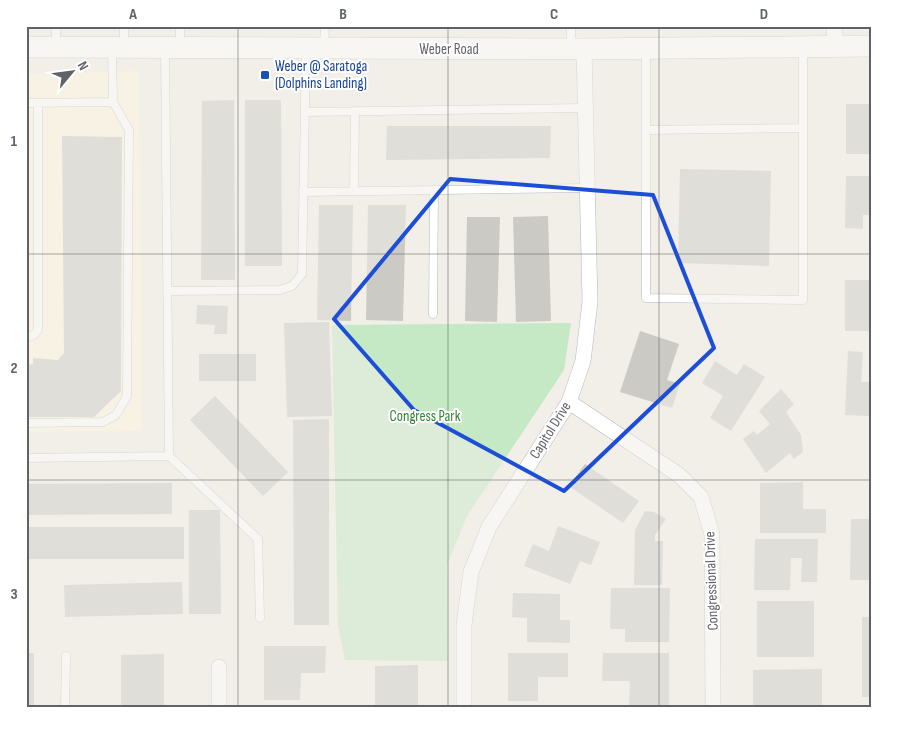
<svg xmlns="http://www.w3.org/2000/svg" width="897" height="734" viewBox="0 0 897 734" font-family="'Sofia Sans Condensed',sans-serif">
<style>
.commercial{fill:#fef7e0}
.green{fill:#c5e8c5}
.building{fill:#cccac5}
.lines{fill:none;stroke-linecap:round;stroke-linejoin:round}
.lane-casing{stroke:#b5b8bc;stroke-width:9}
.street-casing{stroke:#b5b8bc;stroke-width:16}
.secondary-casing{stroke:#b6babf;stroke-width:22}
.lane{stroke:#fff;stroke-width:8}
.street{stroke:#fff;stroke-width:15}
.secondary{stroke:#fff;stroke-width:21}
.marked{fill:none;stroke:#1d4ed8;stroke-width:4;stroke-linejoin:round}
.grid{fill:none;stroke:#5f6368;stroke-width:1;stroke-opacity:0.55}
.transit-dot{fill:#1a4fb4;stroke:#fff;stroke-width:2}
.labels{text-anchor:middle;stroke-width:4;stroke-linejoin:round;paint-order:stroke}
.street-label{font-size:15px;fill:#5f6368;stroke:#fff}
.transit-label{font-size:15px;fill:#164399;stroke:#fff;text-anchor:start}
.park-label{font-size:15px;fill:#348238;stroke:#fff}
.neatline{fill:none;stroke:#5f6368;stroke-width:2}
.grid-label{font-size:16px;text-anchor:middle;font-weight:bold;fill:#5f6368}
</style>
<rect width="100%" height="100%" fill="#f1efe8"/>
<path class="commercial" d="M139,71l3,360 -116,1v-358z"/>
<path class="green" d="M571,323l-7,47 -97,146 -20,49 1,96 -103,-1 -7,-35 -6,-300z"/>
<path class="building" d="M234,100l1,180h-34l1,-179z
M245,100h36l1,166h-37z
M846,104h25v50h-25z
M387,126h164l-1,32 -164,2z
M62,136l60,1 -1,254 -27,26h-68v-52l7,-1v-6l25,2 6,-7z
M680,169l91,2 -2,95 -91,-3z
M846,176h25v39h-8v14l-18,-1z
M319,205h34l-2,116 -34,-1z
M368,205h38l-3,116 -37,-1z
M548,216l3,105 -35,1 -3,-105z
M467,217h33l-3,105 -32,-1z
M845,280h26v51h-26z
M197,305l31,1 -1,28h-13l1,-9 -19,-1z
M329,322l3,94 -45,1 -3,-94z
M640,331l39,13 -12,36 13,4 -8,24 -52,-16z
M848,351l15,1 -2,30h10v34l-26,-1z
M199,354h57v27h-57z
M715,361l22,14 7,-11 21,13 -34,54 -21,-13 13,-22 -21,-13z
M781,389l13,15 -8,8 15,23 2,17 -9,7 -4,-6 -24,20 -23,-34 11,-8 3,4 13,-11 -11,-13z
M215,396l73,76 -25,24 -73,-76z
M329,419v206h-35l-1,-205z
M585,464l54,37 -16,22 -54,-37z
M803,482v27h23v24h-66v-50z
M172,483v31l-146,1v-31z
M189,510h31l1,104h-32z
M645,511l9,1 12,7 -11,16v6h8l-1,44h-28l1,-55z
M851,519h20v61h-21z
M558,526l42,16 -9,23 -11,-4 -10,23 -46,-18 9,-22 16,7z
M26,527h158v32h-158z
M755,539h63l-1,43h-16l1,-24h-11l-1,32h-36z
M182,582l1,32 -118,3 -1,-32z
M611,588h59l-1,54h-44v-13h-15z
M513,593l47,1v26h10v23l-43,-1v-24l-15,-1z
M757,601h57v56h-57z
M862,617h9v80h-9z
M264,646h62l-1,27h-24l-1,27h-36z
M26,653h8v55h-8z
M508,653h60v24h-30v24h-30z
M603,653h66v55h-40l1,-27h-28z
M164,654v54h-43v-53z
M418,665v43h-43v-42z
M822,669v39h-69v-38z"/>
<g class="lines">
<defs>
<path id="lane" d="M180,26v20
M324,46l1,-20
M56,47v-21
M124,47v-21
M571,47v-21
M646,50v248l157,2v-252
M26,103l87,-1 -1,-54
M305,112l281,-4
M646,130l157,-2
M354,191l1,-80
M303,192l285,-4
M167,291l113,-1 12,-4 10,-12 4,-224
M433,314l1,-124
M26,337l8,-2 4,-5v-227
M26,423l77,-1 13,-7 11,-19 2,-266 -16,-28
M169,456l89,83 2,79
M26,458l143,-2 -4,-408
M65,708l1,-52"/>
<path id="street" d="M834,26l1,19
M569,402l110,73 22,22 11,37 1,174
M219,708v-41
M464,708v-83l7,-53 18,-45 80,-125 14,-41 7,-59 -6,-253"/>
<path id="secondary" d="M26,47l558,2 287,-3"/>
</defs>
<use href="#lane" class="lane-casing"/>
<use href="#street" class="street-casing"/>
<use href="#secondary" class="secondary-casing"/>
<use href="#lane" class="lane"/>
<use href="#street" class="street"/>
<use href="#secondary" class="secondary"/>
</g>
<path d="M0 0H897V734H0ZM450,179l203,16 61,153 -150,143 -150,-81 -80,-91z" fill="#f1efe8" fill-opacity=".55" fill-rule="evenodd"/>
<path class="marked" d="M450,179l203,16 61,153 -150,143 -150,-81 -80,-91z"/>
<path class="grid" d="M238,26v682M448,26v682M659,26v682M26,254h845M26,480h845"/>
<rect class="transit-dot" x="260" y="70" width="10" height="10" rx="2.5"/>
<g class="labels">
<g class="street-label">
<text x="449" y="54">Weber Road</text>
<text transform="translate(550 430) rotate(-58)" y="5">Capitol Drive</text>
<text transform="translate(711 581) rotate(-92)" y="5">Congressional Drive</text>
</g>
<g class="transit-label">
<text x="275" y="71">Weber @ Saratoga<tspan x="275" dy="17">(Dolphins Landing)</tspan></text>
</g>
<g class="park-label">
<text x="425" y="421">Congress Park</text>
</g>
</g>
<rect width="897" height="734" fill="none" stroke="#ffffff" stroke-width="55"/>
<g transform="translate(72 72) rotate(61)" stroke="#ffffff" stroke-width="4" paint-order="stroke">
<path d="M0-4L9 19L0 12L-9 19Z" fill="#5f6368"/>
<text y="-8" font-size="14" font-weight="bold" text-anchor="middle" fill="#5f6368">N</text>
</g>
<rect x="28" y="28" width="842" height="678" class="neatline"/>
<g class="grid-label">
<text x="133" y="19">A</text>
<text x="343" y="19">B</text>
<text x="554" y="19">C</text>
<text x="764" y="19">D</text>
<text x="14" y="146">1</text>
<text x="14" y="373">2</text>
<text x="14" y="599">3</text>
</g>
</svg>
